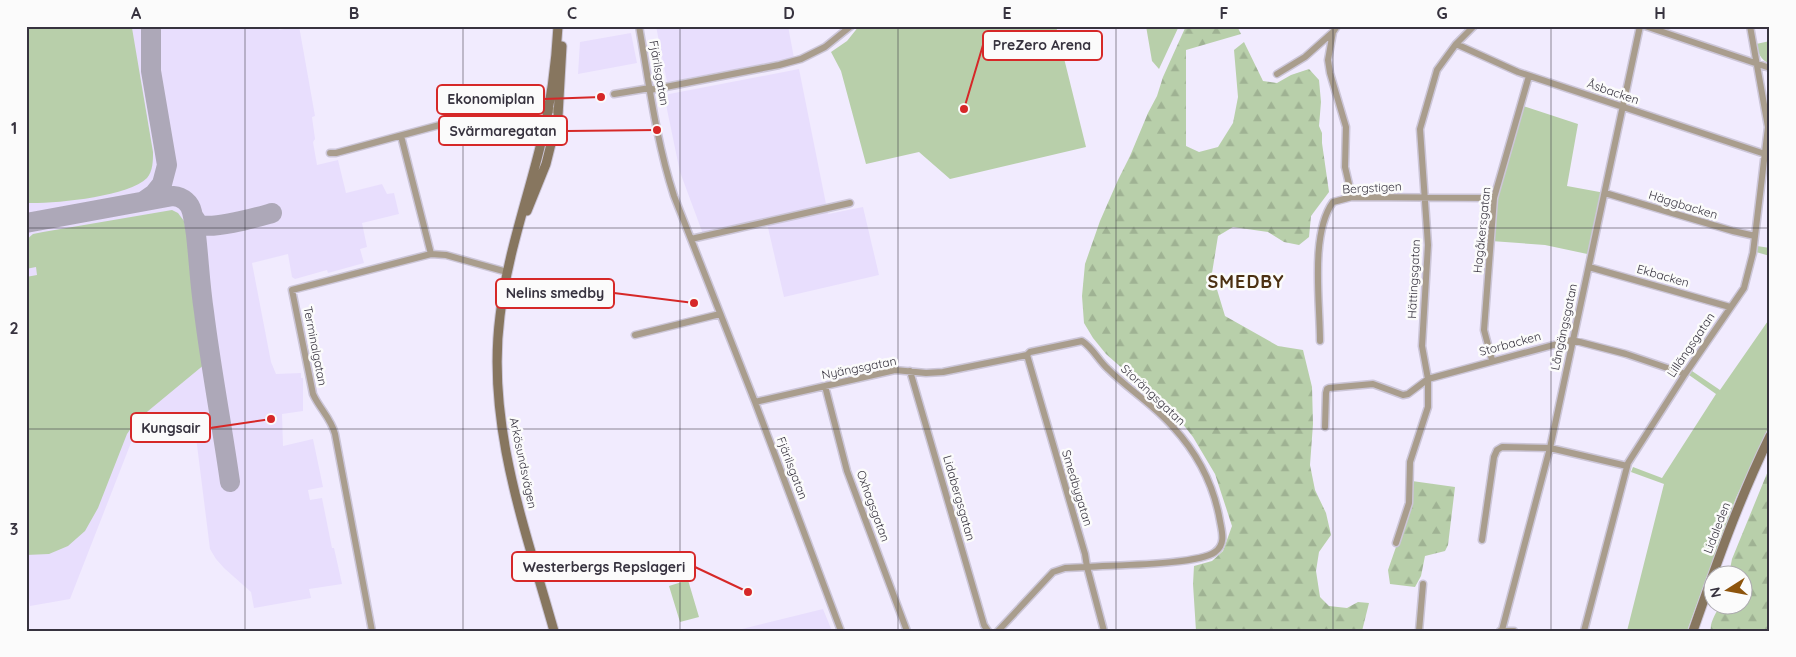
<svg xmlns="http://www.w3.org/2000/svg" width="1796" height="657" viewBox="0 0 1796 657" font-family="Quicksand,sans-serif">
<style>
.built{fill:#e8defd}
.green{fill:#b8cfaa}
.forest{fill:url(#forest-firs)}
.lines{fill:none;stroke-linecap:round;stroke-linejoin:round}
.taxiway{stroke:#ada8b8;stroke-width:20}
.street-casing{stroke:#ccc6d8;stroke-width:9}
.secondary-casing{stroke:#ccc6d8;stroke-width:11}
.street{stroke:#a99d8d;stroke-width:6}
.secondary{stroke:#87765f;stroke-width:9}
.grid{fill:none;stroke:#37333f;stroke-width:1;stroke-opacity:0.55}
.labels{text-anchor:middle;stroke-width:5;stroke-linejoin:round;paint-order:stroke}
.street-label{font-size:12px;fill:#37333f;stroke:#fbfbfb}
.district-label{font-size:18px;font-weight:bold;letter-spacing:1px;fill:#4c3012;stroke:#fbfbfb}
.leader{fill:none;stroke:#d62828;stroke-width:2}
.callout-dot{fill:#d62828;stroke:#fbfbfb;stroke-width:2}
.callout{fill:#fbfbfb;stroke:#d62828;stroke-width:2}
.callout-label{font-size:14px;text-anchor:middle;font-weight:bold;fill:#37333f}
.neatline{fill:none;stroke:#37333f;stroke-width:2}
.grid-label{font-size:16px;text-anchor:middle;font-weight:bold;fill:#37333f}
</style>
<defs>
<pattern id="forest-firs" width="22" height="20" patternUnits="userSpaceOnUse" patternTransform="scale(1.25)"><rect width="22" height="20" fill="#b8cfaa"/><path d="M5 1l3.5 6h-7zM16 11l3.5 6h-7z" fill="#9fb293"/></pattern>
</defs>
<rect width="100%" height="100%" fill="#f1ebfe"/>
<path class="built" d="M26,26h249l3,1 1,3 20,-4 16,90 -3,1 3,22 -2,3 4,23 21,-5 8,33 36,-9 5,10 7,-1 5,21 -37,9 5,24 -7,2 4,14 -36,10 -1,-3 -32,9 -3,-2 -4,-23 -36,9 19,99 5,12 25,-1v5h2v33l-21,3 1,32 30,-7 10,48 -15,3 2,10 12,-2 10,50h2l8,36 -33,5 2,9 -57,10 -3,-16 -27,-24 -8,-9 -6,-10 -14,-112 -62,-2 -64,164 -40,7 -4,-32z
M656,26h132l6,32 -127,24z
M631,33l6,30 -59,11 2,-32z
M799,69l29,145 35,-7 16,68 -95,22 -18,-78 -63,15 -23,-62 -16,-77z
M823,609l9,22h-98z"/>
<path class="green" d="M26,26h114l-8,2 21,124c0,9 0,19 -6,26 -19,19 -94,26 -121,25z
M859,26h197l30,121 -136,32 -31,-27 -53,12 -25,-93 -10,-19 16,-11z
M1146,26h33l-20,43 -7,-8z
M1770,41v23c-10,-4 -12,-12 -14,-20z
M1520,105l58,19 -11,62 38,7 -13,62 -47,-10 -54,-4 3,-43z
M172,210l6,3 6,8 9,46 12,97 -69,57 -9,13 -29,74 -13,23 -17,15 -19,8 -23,1v-278l11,-2 -1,-8 -10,2v-29l7,-6 10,-2z
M1757,246l13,2v8l-14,-4z
M1770,318v106l-34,74 -49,133h-60l37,-147 -33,-12 2,-5 29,11 54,-84 -27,-19 3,-4 28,19z
M688,580l11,37 -19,5 -11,-36z"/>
<path class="forest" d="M1186,26h51l4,8 -55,16v96l13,6 19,-5 15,-24 5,-26 -4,-47 10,-8 19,39 14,2 14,-8 18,-6 10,11 2,22 -2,24 3,7v10l7,49 -18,24 -2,21 -10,8 -15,-3 -16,-10 -35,-5 -15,9 -6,37 13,43 53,30 25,4 9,37 1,37 -3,41 5,25 11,23 5,22 -12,17 -3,19 4,26 9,9 18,2 11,-6 11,1 -7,28h-166l-3,-47 1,-18 18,-5 11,-10 9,-25 -17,-52 -22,-37 -22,-28 -22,-17 -43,-38 -13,-16 -9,-15 -2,-27 3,-32 15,-43 18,-41 12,-24 18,-43 9,-17 6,-19z
M1770,466v165h-59c-2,-8 6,-19 9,-26l24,-1v-30h-15l3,-15z
M1412,481l43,6 -7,58 -3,6 -20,5 -4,20 -6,11 -25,-3 -2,-14 8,-23z"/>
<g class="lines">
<path class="taxiway" d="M144,201l10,-7 8,-10 5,-19 -16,-94v-45
M193,216l6,9c18,4 55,-7 73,-12
M26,223l147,-27c10,1 17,7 19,16 2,8 3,16 4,23 3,26 4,51 8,77 7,57 18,113 26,170"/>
<defs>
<path id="street" d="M639,26c10,57 17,115 35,170l81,206 86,229
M1337,26l-4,6 -5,28 2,13 16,54 -1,40 7,30
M1645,26l125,42
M1456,44l62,28 247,82
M1277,74l28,-17 28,-25
M650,90l129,-25 22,-6 24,-12 26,-21
M614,94l36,-6
M401,136l30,118
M330,153h6l163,-44 18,-3 42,5
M1605,193l128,38 22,5
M691,239l159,-36
M1589,267l141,40
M635,335l85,-21
M1320,341c0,-39 -10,-107 13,-139l19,-5 142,1
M1492,360l-8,-30 10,-132 35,-122
M910,371l74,254 4,6
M825,386l22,85 60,160
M755,402l140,-32 31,3 17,-1 84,-17 3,-3 52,-11c11,7 16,19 26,28 20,20 46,36 65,58 24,26 41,59 47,94 2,11 6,23 -5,31 -17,13 -104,13 -128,15l17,64
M1325,427l1,-34 1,-4 2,-1 44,-4 30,11 5,-1 20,-15 144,-39 54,14 59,20
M1482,540l12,-83 3,-7 5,-3 48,1 77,18
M1396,543l13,-40 1,-41 18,-55v-28l-6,-33 6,-101 -8,-116 17,-59 19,-26 18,-18
M1502,630l48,-182 90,-422
M372,631l-37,-197c-4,-16 -16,-26 -22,-40l-21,-104 139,-36 15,1 61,17
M998,631l55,-59 12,-4 22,-1 -2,-13 -58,-199
M1419,631l4,-47
M1500,631h14
M1584,631l44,-168 57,-89 59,-86 9,-35 15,-126 -18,-101"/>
<path id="secondary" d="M527,211l19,-47 12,-48 4,-70
M554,631c-29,-103 -68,-207 -54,-315 7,-61 28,-118 42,-177 9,-37 14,-75 16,-113
M1693,631c23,-66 46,-132 77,-195"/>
</defs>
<use href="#street" class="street-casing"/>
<use href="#secondary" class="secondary-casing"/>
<use href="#street" class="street"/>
<use href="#secondary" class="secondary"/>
</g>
<path class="grid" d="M245,26v605M463,26v605M680,26v605M898,26v605M1116,26v605M1333,26v605M1551,26v605M26,228h1744M26,429h1744"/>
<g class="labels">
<g class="street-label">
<text transform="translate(659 73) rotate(80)" y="4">Fjärilsgatan</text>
<text transform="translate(1613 92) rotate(19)" y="4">Åsbacken</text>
<text transform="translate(1372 188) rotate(-3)" y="4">Bergstigen</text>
<text transform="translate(1683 205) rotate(17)" y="4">Häggbacken</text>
<text transform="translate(1482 230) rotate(-84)" y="4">Hagåkersgatan</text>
<text transform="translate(1663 276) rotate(16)" y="4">Ekbacken</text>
<text transform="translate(1414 279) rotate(-87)" y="4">Hättingsgatan</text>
<text transform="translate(1564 327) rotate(-78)" y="4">Långängsgatan</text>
<text transform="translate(1510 344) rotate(-15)" y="4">Storbacken</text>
<text transform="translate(1691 345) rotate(-56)" y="4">Lillängsgatan</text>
<text transform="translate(315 346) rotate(79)" y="4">Terminalgatan</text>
<text transform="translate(859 368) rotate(-11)" y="4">Nyängsgatan</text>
<text transform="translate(1153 395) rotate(43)" y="4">Storängsgatan</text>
<text transform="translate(523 463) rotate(78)" y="4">Arkösundsvägen</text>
<text transform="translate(792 468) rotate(69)" y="4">Fjärilsgatan</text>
<text transform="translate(1077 488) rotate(73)" y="4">Smedbygatan</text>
<text transform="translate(959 498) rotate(74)" y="4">Lidabergsgatan</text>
<text transform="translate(873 506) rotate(70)" y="4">Oxhagsgatan</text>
<text transform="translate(1717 528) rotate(-69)" y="4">Lidaleden</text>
</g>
<g class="district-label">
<text x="1246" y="288">SMEDBY</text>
</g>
</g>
<path class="leader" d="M964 109L983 45M601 97L544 99M657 130L567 131M694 303L614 293M271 419L210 428M748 592L695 567"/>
<g class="callout-dot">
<circle cx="964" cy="109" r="5"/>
<circle cx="601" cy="97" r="5"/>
<circle cx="657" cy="130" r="5"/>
<circle cx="694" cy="303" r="5"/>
<circle cx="271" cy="419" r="5"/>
<circle cx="748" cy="592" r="5"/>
</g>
<g class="callout">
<rect x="983" y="31" width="119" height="29" rx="5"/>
<rect x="437" y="85" width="107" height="29" rx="5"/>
<rect x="439" y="116" width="128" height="29" rx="5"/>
<rect x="496" y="279" width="118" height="29" rx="5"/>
<rect x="131" y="413" width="79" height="29" rx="5"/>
<rect x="512" y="552" width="183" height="29" rx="5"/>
</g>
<g class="callout-label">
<text x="1042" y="50">PreZero Arena</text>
<text x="491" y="104">Ekonomiplan</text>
<text x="503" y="136">Svärmaregatan</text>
<text x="555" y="298">Nelins smedby</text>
<text x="171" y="433">Kungsair</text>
<text x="604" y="572">Westerbergs Repslageri</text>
</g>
<rect width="1796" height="657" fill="none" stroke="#fbfbfb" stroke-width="55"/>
<g transform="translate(1728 590) rotate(259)"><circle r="24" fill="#fbfbfb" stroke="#adabb0"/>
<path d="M0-4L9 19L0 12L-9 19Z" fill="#8d540c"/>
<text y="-8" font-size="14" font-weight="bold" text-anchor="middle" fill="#37333f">N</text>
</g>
<rect x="28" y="28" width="1740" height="602" class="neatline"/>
<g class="grid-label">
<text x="136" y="19">A</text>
<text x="354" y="19">B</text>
<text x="572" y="19">C</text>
<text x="789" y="19">D</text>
<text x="1007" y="19">E</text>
<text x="1224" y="19">F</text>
<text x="1442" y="19">G</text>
<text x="1660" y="19">H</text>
<text x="14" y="134">1</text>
<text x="14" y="334">2</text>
<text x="14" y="535">3</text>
</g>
</svg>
